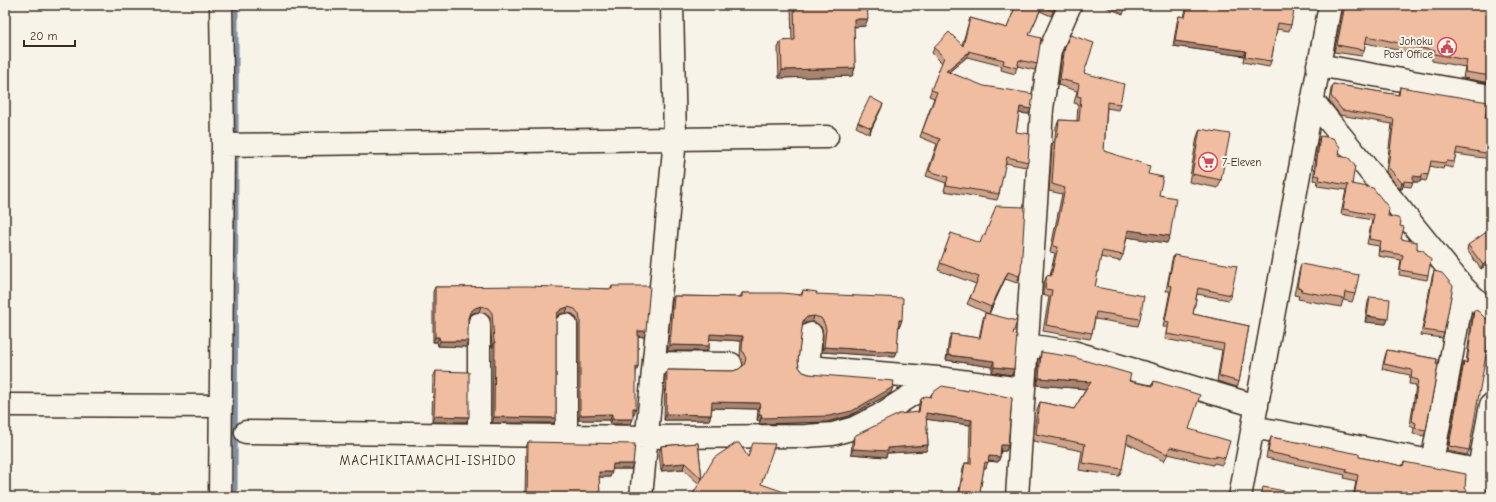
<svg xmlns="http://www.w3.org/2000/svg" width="1496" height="502" viewBox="0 0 1496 502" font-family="'Comic Neue',sans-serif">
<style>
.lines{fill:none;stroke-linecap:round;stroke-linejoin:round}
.stream{stroke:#7f8fa0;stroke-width:5}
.minor-casing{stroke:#3b2a1e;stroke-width:25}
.minor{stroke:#f7f3e8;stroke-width:22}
.wall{fill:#cea38a;stroke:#3b2a1e}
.shaded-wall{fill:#a88471;stroke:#3b2a1e}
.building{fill:#f0bda1;stroke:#3b2a1e}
.labels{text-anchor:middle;stroke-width:4;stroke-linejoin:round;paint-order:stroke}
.poi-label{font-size:11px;fill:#3b2a1e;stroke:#f7f3e8;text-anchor:end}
.quarter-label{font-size:13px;letter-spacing:1px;fill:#3b2a1e;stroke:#f7f3e8}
</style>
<rect width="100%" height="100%" fill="#f7f3e8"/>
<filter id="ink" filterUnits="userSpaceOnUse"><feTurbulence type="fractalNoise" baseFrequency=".025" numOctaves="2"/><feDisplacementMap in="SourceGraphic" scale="8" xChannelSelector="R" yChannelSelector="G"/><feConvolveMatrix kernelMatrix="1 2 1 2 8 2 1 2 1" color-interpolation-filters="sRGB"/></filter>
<g filter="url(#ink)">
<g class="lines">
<path class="stream" d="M236,140v-135
M235,497l1,-347"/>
<defs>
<path id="minor" d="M1318,65l173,31
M1312,100l152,188 -32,174
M223,145l604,-8
M1464,288l27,26
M479,324v110
M811,334l-3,33 130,11
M1026,345l47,7 184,54
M654,363l77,1
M5,405l216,1
M1253,427l224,43
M246,432l401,5 159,-1 27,-2 21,-6 26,-13 58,-37 85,11
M566,436v-111
M1475,490l16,-85
M220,497l3,-352 -2,-140
M641,497l34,-358 -3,-134
M1017,497l25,-388 8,-59 20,-45
M1240,497l90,-492"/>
</defs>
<use href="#minor" class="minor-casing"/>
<use href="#minor" class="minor"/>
</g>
<path class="wall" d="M791,5h76l-2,21 -11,1 1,41 -3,8 -73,2 -1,-30 3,-7 11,-1z
M1016,5h40l-5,11 -11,-5 -11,24 8,29 -2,6 -18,-4 -2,8 -14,-4 1,-4 -35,-9 -18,15 82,37 -2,5 -10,-1 -3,19 12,30 -2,5 -21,-4 -6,31 -2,6 -53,-9 2,-8 -20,-7 11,-32 -17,-7 14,-39 -5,-2 13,-33 -10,-10 2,-5 28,-3 8,-27 37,10z
M1101,5h26l-4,9z
M1187,5h105l-1,20 -2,6 -12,-2 -6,32 -2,6 -26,-5 1,-6 -71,-10 4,-24 2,-6 5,1z
M1344,5h147v75l-1,3 -27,-5 2,-11 -33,-6v-3l-66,-15 -2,7 -2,6 -28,-4z
M1065,47l19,26 36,31 -2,6 -11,-2 -3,43 44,23 11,21 8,48 -40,-6 -4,18 -3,6 -20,-4 -5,30 45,32 -2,7 -43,-7 -3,14 -2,6 -47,-8 6,-34 -6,-2v-9l4,-11 3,1 5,-23 -5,-1 12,-58 -13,-3 3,-46 3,-6v-1l1,-11 3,-7 18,1 1,-17 -4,-1 3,-12 -19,-6 4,-32z
M1333,84l65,11 2,-8 85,31 6,-5v46l-35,-5 -2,8 -1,6 -9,-2 -1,3 -13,-3 -2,9 -2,6 -5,-1 -1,2h-7l-2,5 -8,-1 -1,3h-2l-14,-17 6,-48 -52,-9 -11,-14 2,-12z
M881,109l-12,25 -13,-7 2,-5z
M1200,129l21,51 -3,8 -29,-6 8,-45z
M1320,136l19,20 13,28 36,32 12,10 1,13 16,10 11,26 -1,5 -28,-5 2,-15 -23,-4 1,-10 -12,-2 5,-24 -31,-6 5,-24 -29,-4 1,-5 -5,-1 5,-39z
M951,233l70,38 -4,12 -12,-4 -16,35 -22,-10 9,-20 -38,-14z
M1468,245l23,16 -10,8 -14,-19z
M1174,255l57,40 -2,5 -32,-6 -4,20 56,12 -10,56 -2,5 -20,-6 5,-31 -57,-11 2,-12h-4l7,-36h-4l6,-31z
M1301,264l54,30 -3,8 -9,-2 -2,7 -43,-8 1,-3 -5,-1 5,-23z
M1434,271l10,62 -2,5 -21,-3 11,-58z
M612,286l32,51 -6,-1v31l-2,5 -2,42h-1l-2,10h-21v-4h-32v-95l-1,-6 -4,-5 -7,-1 -6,1 -4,4v100l-2,5h-62l1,-76h-1l-2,-29 -4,-5 -7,-1 -6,1 -4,4 -3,30 -28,-1 -1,-4h-4v-50l2,-5 176,2z
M803,290l13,4 84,32h-1l-4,31 -73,-5 1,-17 -1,-7 -4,-4 -6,-2 -7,1 -3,3 -4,34 1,7 4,5 6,2 82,19 -42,23 -22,6 -68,2 1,-3 -3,-1 1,-11 -46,-1 -1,7 -2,5h-45l1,-44 2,-6 66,1 6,-2 4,-4 -3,-9 1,-15 -32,-2v7l-2,5h-40l5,-50 2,-5 66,1 2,-4 59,2z
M1370,297l18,22 -2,5 -21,-2 3,-20z
M1474,310l-5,140 -2,5 -20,-4 15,-83 2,-6 2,1 6,-47z
M985,313l28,21 1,35 -2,6 -20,-3v-5l-46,-7 3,-21 2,-5 28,4 4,-19z
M1387,350l50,9 -11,71 -2,6 -11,-2 1,-6 -4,-2 6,-41 -7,-1 1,-9 -28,-6 3,-13z
M1041,352l88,29 23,4 2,-4 35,48 36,29 -3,7 -8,-2 -1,2 -45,-11 -4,7 -38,-18 -4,26 -3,7 -40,-6 3,-19 -49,-10 4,-32 3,-7 34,7 12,-20 -49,-4 2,-25z
M436,371l30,51h-34l1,-45z
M968,389l40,56 -2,6h-5l-1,6 -2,5 -10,-1 -2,7h-2l-5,29h-21l5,-29 2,-5h4l1,-38 -44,-6 2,26 -2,6 -39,2 -1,4 -35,-3 1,-12 2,-6 64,-23 1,-8 2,-6 9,-2 2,-4 36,-2z
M1271,437l88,20 43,9 2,-4 61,26 4,9h-116l3,-16 -12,-3 1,-3 -79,-17 3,-15z
M528,442l105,22 -2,5h-19l-2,8h-11l1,20h-75l1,-49z
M698,443l4,36 73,-35 -76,40 -16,-15 -22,2 -2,-19 2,-6z"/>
<path class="shaded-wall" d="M854,19h14l-3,7 -14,1z
M1175,41l71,10 -2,5 -71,-10z
M969,52l-2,5 -23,19 2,-5z
M855,68l-3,8 -73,2 3,-8z
M883,104l-2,5 -12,25 2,-6z
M1020,107l11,2 -2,5 -11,-1z
M1413,176l9,1 -2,5h-9z
M1402,183h2l-2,6h-2z
M1128,230l42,6 -3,7 -41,-6z
M1491,258v3l-10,8 2,-4z
M1008,272l-3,7 -16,35 2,-7z
M481,306l-2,6 -6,1 -5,4 2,-5 5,-4z
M568,307l-2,6 -6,1 -5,4 2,-5 5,-4z
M814,316l-2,6 -7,1 -4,4 2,-6 4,-4z
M1367,316l21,3 -2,5 -21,-2z
M899,320h3l-2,6 -3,-1z
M638,331h8l-2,6 -8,-1z
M710,334l33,2 -2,5 -33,-2z
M435,337h4l-2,5h-4z
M440,341h28l-2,6 -28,-1z
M494,342h1l-2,5h-1z
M670,345l39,1 -2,5h-40z
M824,347l73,5 -2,5 -73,-5z
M948,355l46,6 -2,6 -46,-7z
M636,367h2l-2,5 -2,1z
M994,367l20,2 -2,6 -20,-3z
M1039,378l52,4 -3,7 -51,-4z
M893,387l-2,6 -42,23 -22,6 -68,2 2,-6z
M712,402l48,1 -2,6 -48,-1z
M633,408h3l-2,6h-3z
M926,413l46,7 -2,5 -46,-6z
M612,414l-2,6h-32l2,-5z
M666,414l45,1 -2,5h-45z
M759,415h3l-2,6 -3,-1z
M434,416l35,1 -3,5h-34z
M494,417l62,1 -2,5h-62z
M612,419h21l-2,5h-21z
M928,445l-2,6 -39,2 -1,4 -35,-3 2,-5 35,-1z
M1001,445h7l-2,6h-7z
M989,456l11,1 -2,5 -11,-1z
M685,463l-2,6 -22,2 2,-6z
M613,464h20l-2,5h-20z
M599,472h13l-2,5h-13z"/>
<path class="building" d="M794,5h73l1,14h-14l1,49 -73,2 -1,-29 14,-1z
M1016,5h40l-3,6 -11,-5 -13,29 12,3 -4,26 -18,-4 -2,8 -14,-4 1,-4 -36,-9 1,1 -23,19 38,15 49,8 -2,15 -11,-2 -4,25 14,2 -2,28 -21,-5 -8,37 -53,-9 2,-8 -19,-6 11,-32 -18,-7 15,-40 -6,-2 13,-33 -10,-9 15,-16 14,14 7,-28 37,10z
M1117,5h10l-1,3z
M1188,5h104l3,1 -4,19 -13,-2 -7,38 -26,-4 1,-6 -71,-10 4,-25 6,1z
M1345,5h146v71l-26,-4 2,-12 -33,-6 1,-3 -68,-15 -3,14 -27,-5z
M1070,35l24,8 -10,30 40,11 -4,20 -13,-2 -3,49 46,15 -2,8 15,3 -4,18 17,3 -6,38 -42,-6 -5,25 -21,-4 -7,36 49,9 -4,23 -44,-7 -4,21 -46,-8 6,-35 -7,-1 1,-9 1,-5 4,1 7,-29 -5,-1 12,-58 -13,-4 3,-45 2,-2 2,-17 20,1 2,-24 -4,-1 2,-12 -19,-5 5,-32z
M1333,84l66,11 1,-8 88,15 -3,16 6,-5v41l-34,-6 -3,14 -8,-1 -1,2 -14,-2 -3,14 -6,-1v3l-9,-1v6l-9,-1v2h-2l-14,-16 6,-48 -52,-9 -11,-14z
M870,97l13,7 -12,24 -13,-6z
M1200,129l30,5 -9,46 -29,-6z
M1320,136l13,2 7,9 -1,9 10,2 6,8 -3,18 21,4 16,20 -1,8 10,2 3,4 -1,4 4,1 -3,12 16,3v7l6,1 8,10 -3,15 -28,-5 3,-15 -24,-4 2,-10 -12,-2 5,-24 -31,-6 5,-24 -29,-5 1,-4 -5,-1z
M996,206l29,1 -4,64 -2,5 -11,-4 -17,35 -21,-9 9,-21 -39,-14 11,-30 29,10 3,-8h2z
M1488,231l3,3v24l-8,7 -15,-20z
M1174,255l63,11 -6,29 -33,-7 -5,26 56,12 -10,56 -20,-6 5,-32 -57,-10 2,-12 -4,-1 7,-35 -4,-1z
M1301,264l58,11 -4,19 -10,-2 -1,7 -43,-8 1,-3 -5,-1z
M1434,271l8,2 11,13 -9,47 -21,-3z
M527,286l85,3v-3h38l-4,45h-8v36h-2v41h-3v11h-21v-5l-32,1v-95l-1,-6 -4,-5 -7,-2 -6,2 -5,4 -1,7v98l-62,-1 1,-75h-1l-2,-29 -4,-5 -7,-2 -6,2 -5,4 -2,6v23h-28l-1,-4h-4v-50z
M803,290l14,2 -1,2 87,4 -1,22h-3l-2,32 -73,-5 2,-18 -2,-6 -3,-5 -7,-2 -7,1 -4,4 -5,39 1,7 4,5 6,2 85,7 -1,6 -41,24 -23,5 -68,2 1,-3h-3l1,-12 -48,-1 -1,13 -45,-1 1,-44 66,1 6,-2 5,-4 2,-6 -4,-9 1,-14 -33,-2 -1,12 -39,-1 4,-49 68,1v-4h40l20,2z
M1370,297l20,2 -2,20 -21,-3z
M1474,310l4,1 7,7 6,2v7l-22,123 -20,-4 15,-84 3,1z
M985,313l32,8 -4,13 4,1 -3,34 -20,-2v-6l-46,-6 3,-21 29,4z
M1387,350l50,9 -1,5 2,1 -12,65 -11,-2 1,-5 -4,-2 6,-41 -7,-2 1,-8 -28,-6z
M1041,352l32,5 58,17 -2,7 24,5 1,-5 46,14 -11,34 41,12 -5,17 -9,-2 -1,2 -45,-11 -3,7 -39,-19 -6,34 -40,-6 3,-19 -49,-10 4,-32 34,7 17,-27 -52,-4z
M436,371l33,1v45l-35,-1z
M942,386l26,5v-2h4l40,9 -4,47h-7l-1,12 -11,-1 -1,7 -3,-1 -6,35h-20l6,-34 6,1 1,-44 -46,-7 2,32 -40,3v3l-35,-2 1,-13 45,-22 20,-2 2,-13 5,-3 5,1 1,-4z
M1271,437l88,17v3l44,9 1,-4 62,12 -1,14 4,5v4h-115l4,-22 -12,-3 1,-3 -79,-17z
M528,442l107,2 -2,20h-20l-1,8h-13l1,25h-73z
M698,443l4,36 12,-21 22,-15h3l9,14 5,-14 22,1 -14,40 29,10 -1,3h1h-99l11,-18 -17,-16 -22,2 -2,-19z
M1263,487l47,9 -1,1h-48z
M794,495l4,2h-5z"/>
</g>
<defs>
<symbol id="civic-ring" viewBox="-11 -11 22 22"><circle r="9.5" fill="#f7f3e8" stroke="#d1495b" stroke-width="1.5"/><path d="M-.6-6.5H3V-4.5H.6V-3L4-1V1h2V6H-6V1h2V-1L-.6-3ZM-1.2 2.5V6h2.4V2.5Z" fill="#d1495b"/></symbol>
<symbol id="supermarket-ring" viewBox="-11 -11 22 22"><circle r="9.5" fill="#f7f3e8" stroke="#d1495b" stroke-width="1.5"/><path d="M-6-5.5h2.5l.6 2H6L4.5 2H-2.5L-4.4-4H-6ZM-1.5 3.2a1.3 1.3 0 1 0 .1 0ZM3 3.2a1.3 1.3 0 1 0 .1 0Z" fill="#d1495b"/></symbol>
</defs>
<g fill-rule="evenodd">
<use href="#civic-ring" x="1436" y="36" width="22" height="22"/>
<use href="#supermarket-ring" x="1197" y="151" width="22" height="22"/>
</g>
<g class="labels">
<g class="poi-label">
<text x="1433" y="45">Johoku<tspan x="1433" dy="13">Post Office</tspan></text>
<text x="1222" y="166" text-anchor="start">7-Eleven</text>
</g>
<g class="quarter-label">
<text x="428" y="465">MACHIKITAMACHI-ISHIDO</text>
</g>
</g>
<rect width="1496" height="502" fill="none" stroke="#f7f3e8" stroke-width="20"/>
<rect x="10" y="10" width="1476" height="482" fill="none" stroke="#3b2a1e" stroke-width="1.5" filter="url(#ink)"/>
<path d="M24 40v6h51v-6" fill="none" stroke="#3b2a1e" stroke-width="2"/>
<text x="30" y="40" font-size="12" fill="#3b2a1e" stroke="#f7f3e8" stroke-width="3" paint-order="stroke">20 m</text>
</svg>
